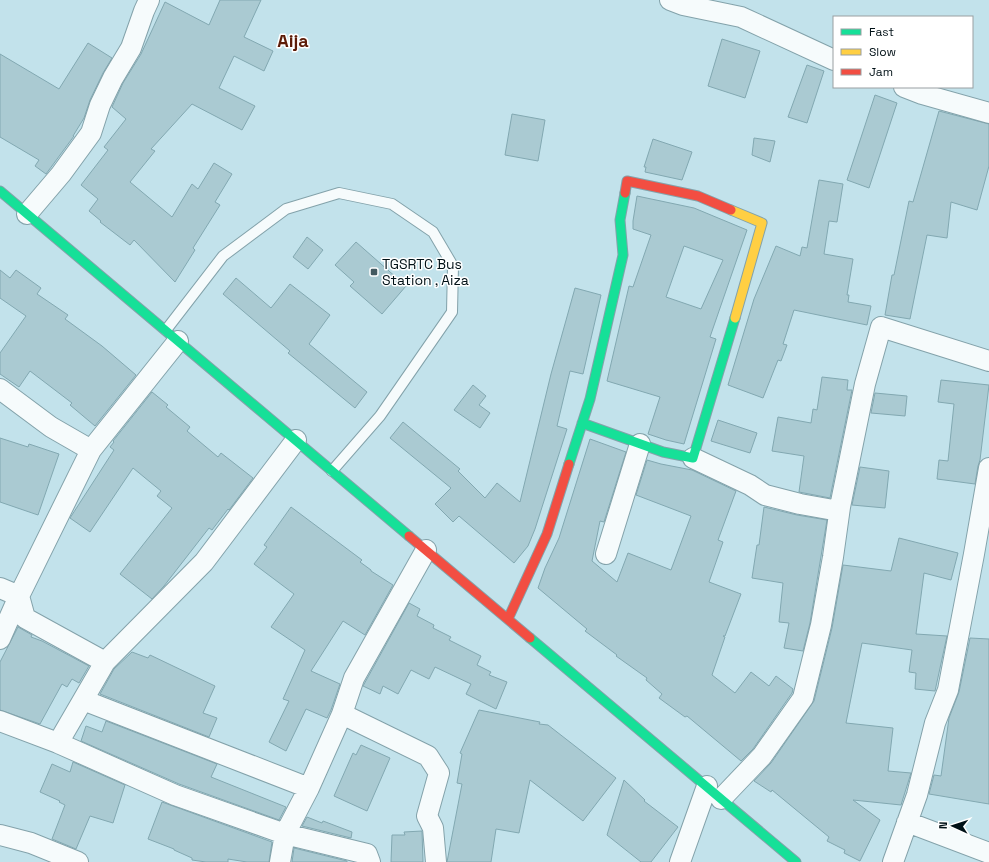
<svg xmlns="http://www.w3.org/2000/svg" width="989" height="862" viewBox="0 0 989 862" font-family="'Space Grotesk',sans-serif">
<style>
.building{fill:#aacad2;stroke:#82a8b1;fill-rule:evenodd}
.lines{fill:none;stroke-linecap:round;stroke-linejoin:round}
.lane-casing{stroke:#83a2aa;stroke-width:12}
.street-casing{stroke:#83a2aa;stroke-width:22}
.fast-casing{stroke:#83a2aa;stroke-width:11}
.slow-casing{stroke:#83a2aa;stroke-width:11}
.jam-casing{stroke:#83a2aa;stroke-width:11}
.lane{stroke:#f6fbfc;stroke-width:10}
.street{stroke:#f6fbfc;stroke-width:20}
.fast{stroke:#16e098;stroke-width:9}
.slow{stroke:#ffcf43;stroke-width:9}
.jam{stroke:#f24e42;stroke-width:9}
.poi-dot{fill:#445a61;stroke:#fff;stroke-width:1.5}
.labels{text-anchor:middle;stroke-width:3;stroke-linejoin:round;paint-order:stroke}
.poi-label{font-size:14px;fill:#001016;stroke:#fff;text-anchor:start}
.district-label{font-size:18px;font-weight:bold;fill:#5d1c08;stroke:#fff}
</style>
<rect width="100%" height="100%" fill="#c2e2eb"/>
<path class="building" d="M220,0h41l-17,37 29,14 -9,20 -30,-15 -15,32 36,18 -13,24 -50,-26 -41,45 4,2 -25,31 42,35 20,-33 6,5 16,-26 18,11 -17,28 5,3 -27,43 2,2 -20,32 -41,-42 -4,5 -30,-23 1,-1 -12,-10 9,-12 -17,-14 27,-35 -4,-3 22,-28 -14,-12 11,-24 18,-29 24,-52 44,23z
M722,39l38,12 -15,47 -37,-12z
M88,43l24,15 -9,15 -13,27 -6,18 -11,18h1l-28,38 -11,-8 4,-6 -39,-23v-83l59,35z
M807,65l17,6 -17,52 -19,-6z
M875,95l22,8 -28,85 -22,-8z
M939,111l50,13v42l-12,44 -26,-8 -4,36 -20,-3 -17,84 -25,-4 7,-40h2l15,-74 4,1z
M512,114l33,6 -7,41 -33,-6z
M754,138l21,3 -5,21 -18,-7z
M653,139l39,13 -10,28 -37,-8 1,-5h-2z
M819,180l24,4 -6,38 -8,-1 -5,33 29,5 -6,36h2l-1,7 23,4 -4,19 -73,-15 -11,34 4,1 -6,16 -3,-1 -15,38 -35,-13 26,-86 22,-53 24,10 2,-9 5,1z
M637,196l57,12 53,22 -37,107 6,2 -32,105 -18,-4 -18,-6 12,-37 -53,-16 22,-95 4,1 18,-52 -18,-6v-8zM684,246l39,14 -22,49 -35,-12z
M307,237l16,13 -15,19 -15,-12z
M356,242l50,44 -24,28 -32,-28 4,-4 -19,-17z
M0,270l10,8 6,-8 25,18 -4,6 31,21 -3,4 37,27 34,29 -41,51 -25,-21 2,-2 -42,-32 -11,16 -19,-13v-21l26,-37 -26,-18z
M236,278l35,30 19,-24 40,31 -21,29 58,48 -12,16 -67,-55 2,-2 -67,-57z
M575,288l26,7 -18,79 -13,-3 -13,55 10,3 -32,100 -7,17 -14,17 -55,-47 -6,6 -18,-18 16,-16 -61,-50 13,-16 57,47 -2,2 27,27 12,-15 23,19 31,-128z
M822,377l26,3 -1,10h5l-22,108 -31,-6 5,-36 -32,-5 6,-34 33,6 2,-14 4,1z
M941,380l48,5 -9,75 -2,6 -3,18 -38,-5 2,-19 9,1 6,-57 -16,-2z
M473,385l13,11 -7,9 11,8 -10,15 -26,-18z
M152,392l16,13 -2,2 24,20 -3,4 31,26 3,-4 32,25 -24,32 -1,-1 -16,21 -3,-2 -45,58 -12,13 -32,-25 52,-66 -15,-12 4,-5 -28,-23 -43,64 -20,-14 44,-68 -4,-3 4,-5 -1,-1z
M875,393l32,3 -2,20 -34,-3z
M718,420l39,13 -7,20 -39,-12z
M0,438l28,9 1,-3 30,10 -21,61 -38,-13z
M590,439l36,13 -22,70 -4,-1 -8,40 25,21 11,-29 43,17 20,-54 -55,-21 11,-35 14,4 31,6 44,21 -18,49 5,2 -14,40 32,12 -16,42h-2l2,1 -13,38 23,18 16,-21 18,14 7,-10 17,13 -1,4 -39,56 -12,12 -54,-45 -2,1 -26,-19 3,-4 -16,-14 1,-2 -31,-22 1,-1 -32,-24 2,-2 -49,-41 7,-20 14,-30z
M860,467l29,4 -4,37 -33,-3z
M291,507l71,53 -2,2 11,8v1l22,14 -28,50 -22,-14 -32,50 29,13 -9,26 -4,8 -21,-9 -20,42 -17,-9 20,-41 -6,-2 22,-49 -34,-23 23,-33 -40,-30 13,-17 -3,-2z
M764,507l33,8 30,5 -17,103 -7,28 -19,-3 5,-25 -10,-1 4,-39 -31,-5 5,-33h2z
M899,538l59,15 -7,27 -27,-7 -8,61 31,2 -12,55 -20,-2 1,-16 -7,-1 3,-22 -50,-7 -16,80 47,5 -5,43 23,2 -10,32 -48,-5 27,20 -20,41 -16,-8 1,-3 -18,-9 2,-4 -57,-47 -1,2 -17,-11 17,-18 43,-62 18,-73 11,-63 48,6z
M409,603l11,6 -3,7 17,9 -1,3 18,9 -2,3 32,16 -4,9 14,7 -2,3 18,7 -11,27 -30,-15 5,-10 -36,-17 -6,12 -18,-9 -13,24 -15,-8 -3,8 -17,-8z
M18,627l14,8 -1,2 11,4 47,25 -10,17 -7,-4 -5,8 -5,-3 -22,40 -40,-14v-48z
M970,638l19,1v165l-60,-10 5,-19 7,1 8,-58 10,-26z
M132,652l16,6 2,-3 65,31 -12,27 14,5 -8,19 -109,-43 14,-25z
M479,710l61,12 -1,2 9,1 68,53 -33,43 -53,-41 -11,53 -23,-4 -5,33h-44l15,-78 -5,-1 5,-29 -2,-1z
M106,721l111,43 -6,13 75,30 -7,13 -100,-36 -98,-43 5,-15 16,6z
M361,745l29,13 -23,53 -33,-15 19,-43 3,2z
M73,762l52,23 -12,38 -23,-7 -14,33 -24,-10 13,-34 -6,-3 1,-1 -20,-9 12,-28 18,8z
M624,780l21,20 -1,1 34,26 -27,35h-10l-34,-27z
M162,802l110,40 -3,20h-22l-19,-3v3h-22l-14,-2v-2l-18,-8v-1l-26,-10z
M307,817l15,6 1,-2 29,11 -1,6 -49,-12z
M422,831l1,31h-32l1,-27h13l-1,-3z
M294,848l53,13v1h-55z"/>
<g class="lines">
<defs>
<path id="lane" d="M166,330l57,-74 63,-47 53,-16 53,11 41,28 20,34 -1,46 -72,104 -48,55"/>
<path id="street" d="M670,0l13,5 58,12 93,43
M904,87l18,7 67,19
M27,214l34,-40 30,-41 9,-28 13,-27 18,-30 13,-37 5,-11
M0,389l51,38 40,23 -72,146 6,22 80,44 -22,38
M91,450l87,-109
M693,458l57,27 15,10 35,9 39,7
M606,554l34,-110
M0,588l19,8 -19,43
M105,662l99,-100 92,-122
M342,714l12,-36 72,-128
M0,721l58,22 117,52 110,39 -5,28
M58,743l25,-43 226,88 33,-74 86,42 11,17 -12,43 6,12 3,34
M309,788l-24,46 82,20 3,8
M721,799l41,-43 41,-58 18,-73 12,-68 7,-50 25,-123 16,-57 108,34
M907,822l82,31
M0,835l31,8 47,19
M680,862l27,-76
M893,862l24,-67 18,-72 13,-33 26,-136 15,-86"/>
<path id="fast" d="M0,191l409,345
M582,423l81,29 30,6 42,-140
M569,464l21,-65 33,-144 -3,-35 5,-27
M530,638l266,224"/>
<path id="slow" d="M731,210l31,13 -27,95"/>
<path id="jam" d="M625,193l2,-12 71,15 33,14
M409,536l121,102
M508,619l39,-85 22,-70"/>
</defs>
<use href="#lane" class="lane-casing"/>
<use href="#street" class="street-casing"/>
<use href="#fast" class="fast-casing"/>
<use href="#slow" class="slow-casing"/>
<use href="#jam" class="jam-casing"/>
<use href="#lane" class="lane"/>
<use href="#street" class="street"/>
<use href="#fast" class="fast"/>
<use href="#slow" class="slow"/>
<use href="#jam" class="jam"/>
</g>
<rect class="poi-dot" x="370" y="268" width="8" height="8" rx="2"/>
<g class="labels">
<g class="poi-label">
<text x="382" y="269">TGSRTC Bus<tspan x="382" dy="16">Station , Aiza</tspan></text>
</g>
<g class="district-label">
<text x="293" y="47">Aija</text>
</g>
</g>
<rect x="833" y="16" width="140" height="72" fill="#ffffff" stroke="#999fa2"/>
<rect x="841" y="29" width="20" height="6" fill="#16e098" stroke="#999fa2"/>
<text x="869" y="36" font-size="12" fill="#001016">Fast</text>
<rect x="841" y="49" width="20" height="6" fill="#ffcf43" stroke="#999fa2"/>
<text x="869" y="56" font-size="12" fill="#001016">Slow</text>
<rect x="841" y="69" width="20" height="6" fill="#f24e42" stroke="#999fa2"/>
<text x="869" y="76" font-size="12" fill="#001016">Jam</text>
<g transform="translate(953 826) rotate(273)" stroke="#ffffff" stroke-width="3" paint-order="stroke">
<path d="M0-3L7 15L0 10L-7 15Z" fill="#001016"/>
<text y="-6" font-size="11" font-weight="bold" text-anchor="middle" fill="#001016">N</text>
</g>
</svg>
